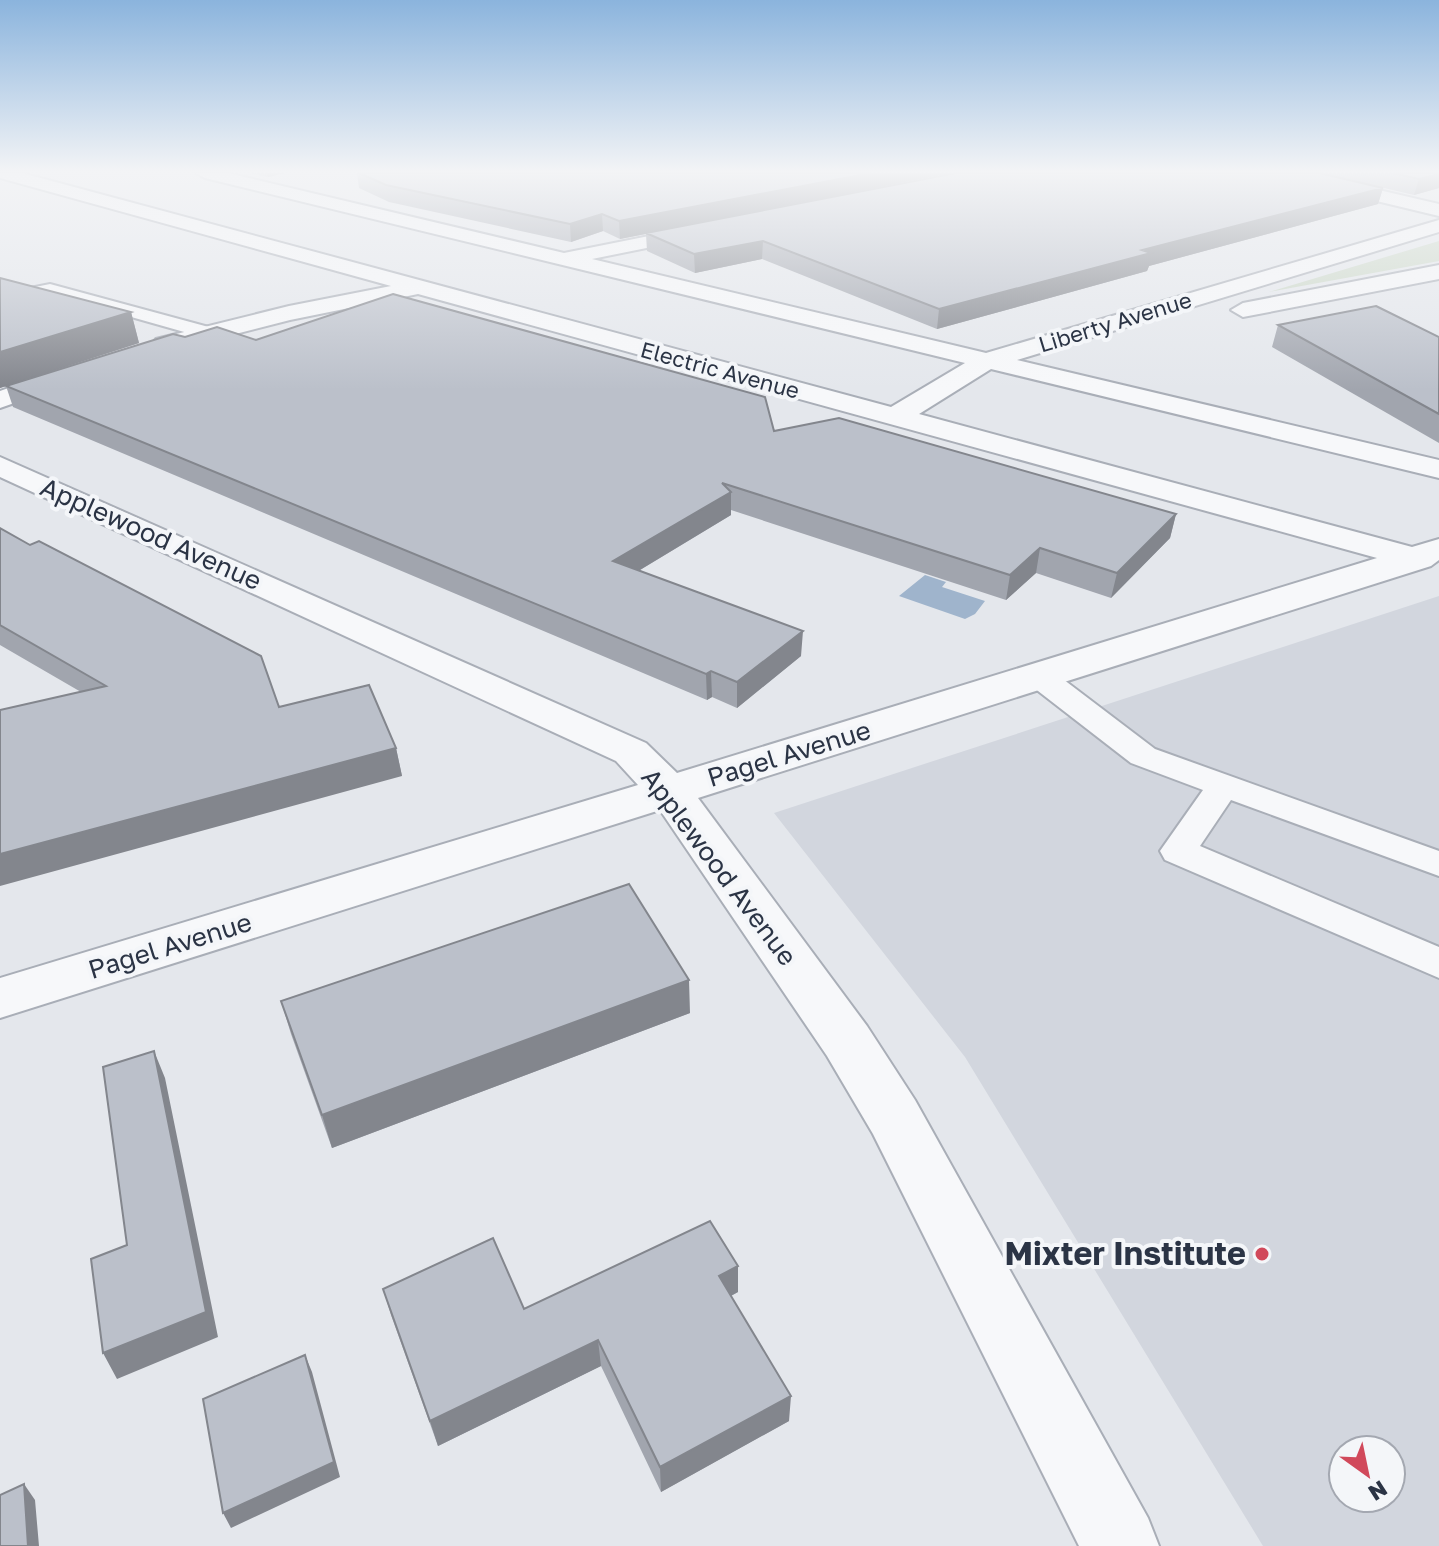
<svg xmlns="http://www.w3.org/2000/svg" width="1439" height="1546" viewBox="0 0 1439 1546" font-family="'Golos Text',sans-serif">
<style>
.built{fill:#d2d6de;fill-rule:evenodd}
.green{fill:#c9d6c5}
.water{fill:#9fb4cc}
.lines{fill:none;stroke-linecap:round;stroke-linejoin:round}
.service-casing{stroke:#a9aeb7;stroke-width:4}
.minor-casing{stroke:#a9aeb7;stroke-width:4}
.service{fill:#f7f8fa;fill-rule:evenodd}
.minor{fill:#f7f8fa;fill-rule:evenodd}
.wall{fill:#a1a5ae}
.shaded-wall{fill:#83868d}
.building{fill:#bbc0ca;stroke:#83868d;stroke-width:2}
.poi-dot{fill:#d1495b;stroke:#f4f6f9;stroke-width:3}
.labels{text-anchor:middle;stroke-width:8;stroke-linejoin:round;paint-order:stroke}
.far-street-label{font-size:22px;fill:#2b3445;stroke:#f4f6f9}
.street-label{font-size:26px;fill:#2b3445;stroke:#f4f6f9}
.near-poi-label{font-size:32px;font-weight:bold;fill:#2b3445;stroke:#f4f6f9;text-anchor:end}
</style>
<rect width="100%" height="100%" fill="#e4e7ec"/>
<path class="built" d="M1439,596v950h-176l-298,-489 -191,-244zM1343,1450h48v48h-48z"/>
<path class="green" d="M1439,241v20l-170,31z"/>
<path class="water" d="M925,575l21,7 -4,5 43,14 -10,13 -10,5 -66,-23z"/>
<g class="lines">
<defs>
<path id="service" d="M50,284l166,45 3,4 -10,6 -159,-45 -50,10v-10z
M1040,668l11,2 104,79 284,102v25l-208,-76 -31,46 239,101v31l-274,-118 -5,-9 43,-61 -72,-27 -102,-79 -4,-7 4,-7z"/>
<path id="minor" d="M0,173h22l869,234 74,-44 -760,-185 -9,-5h32l336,80 140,-28 10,6 -3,4 -119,24 394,94 453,-133v12l-422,128 422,100v18l-448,-109 -72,45 493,133 27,-8v21l-8,6 -733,232 169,228 48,74 233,418 11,28h-80l-206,-412 -46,-78 -167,-246 -660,208v-40l638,-193 -22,-24 -616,-284v-20l646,286 31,30 700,-215 -959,-264 -128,26 -125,32 -9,-3 -4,-5 4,-5 133,-33 102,-20 -391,-108z
M1274,173h32l133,31v12l-162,-39z
M1439,265v14l-196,38 -12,-7 12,-7z
M65,368l9,2 4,6 -4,6 -74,26v-17z"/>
</defs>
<use href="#service" class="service-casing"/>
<use href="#minor" class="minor-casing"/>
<use href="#service" class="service"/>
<use href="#minor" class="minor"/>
</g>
<path class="wall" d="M249,173h36l-17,4z
M357,173h593l-222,44 655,-29 -5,16 -229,62 -2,5 -210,58 -175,-70 -67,14 -48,-22 -1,-17 -26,5 -17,-8 -32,11 -182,-40 -30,-14z
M1320,173h119v15l-25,7z
M0,278l131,34 8,31 -114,37 160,-43 71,3 518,91 402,83 -6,24 -59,60 -75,-25 -30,27 -275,-90v5l-91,55 161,86 -64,52 -25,-11 -5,3 -694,-293 -7,-21 -6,2z
M1278,325l161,12v106l-167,-96z
M0,528l279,179 117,41 6,28 -321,-84 -81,-47z
M281,1001l409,12 -358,135 -41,-114z
M383,1289l141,20 214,-17 -7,4 58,125 -128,71 -60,-126 -163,80 -47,-131z"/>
<path class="shaded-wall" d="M267,173h18l-17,4z
M871,173h79l-330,66 -1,-18z
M1439,174v14l-25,7 5,-16z
M1383,188l-5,16 -229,62 -2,5 -210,58 2,-20 203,-59z
M602,214l1,17 -32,11 -1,-18z
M763,241l-1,18 -67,14 -1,-19z
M131,312l8,31 -139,45v-36z
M731,492v23l-116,70 -2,-24z
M1176,514l-6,24 -59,60 6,-25z
M1040,548l-4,25 -30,27 4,-25z
M803,631l-2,25 -64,52v-26z
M711,671l1,26 -5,3 -1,-26z
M396,748l6,28 -402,110v-32z
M689,980l1,33 -358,135 -10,-33z
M154,1051l11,27 53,259 -101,42 -14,-26 103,-41z
M738,1266v26l-19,10v-26z
M598,1340l3,26 -163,80 -8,-25z
M305,1355l7,17 28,105 -109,51 -8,-15z
M791,1396l-2,25 -128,71 -1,-25z
M24,1484l11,16 4,46h-11z"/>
<path class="building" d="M359,173h512l-252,48 -17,-7 -32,10 -184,-39z
M956,173h363l64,15 -241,62 9,3 -212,56 -176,-68 -69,13 -48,-21z
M1393,173h46v1l-20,5z
M0,278l131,34 -131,40z
M393,294l372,103 9,34 65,-13 337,96 -59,59 -77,-25 -30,27 -288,-92 9,9 -118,69 190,70 -66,51 -26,-11 -5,3 -700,-288 167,-52 12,3 32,-10 39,13z
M1376,306l63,31v77l-161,-89z
M0,528l30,17 9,-4 222,115 18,51 90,-22 27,63 -396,106v-144l106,-24 -106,-61z
M629,884l60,96 -367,135 -41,-114z
M154,1051l52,261 -103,41 -12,-94 36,-14 -24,-178z
M710,1221l28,45 -19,10 72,120 -131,71 -62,-127 -168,81 -47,-132 110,-51 31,71z
M305,1355l29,107 -111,51 -20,-114z
M24,1484l4,62h-28v-51z"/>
<linearGradient id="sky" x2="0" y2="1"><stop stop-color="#8bb4dd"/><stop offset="0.44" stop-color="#f3f4f6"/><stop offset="1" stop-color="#f3f4f6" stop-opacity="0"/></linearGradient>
<rect width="1439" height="390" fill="url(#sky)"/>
<circle class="poi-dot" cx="1262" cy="1254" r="8"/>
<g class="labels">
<g class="far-street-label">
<text transform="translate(1115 322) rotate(-17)" y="8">Liberty Avenue</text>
<text transform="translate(720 370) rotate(15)" y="8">Electric Avenue</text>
</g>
<g class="street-label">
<text transform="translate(151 534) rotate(24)" y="9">Applewood Avenue</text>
<text transform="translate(789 754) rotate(-17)" y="9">Pagel Avenue</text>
<text transform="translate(719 867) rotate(53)" y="9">Applewood Avenue</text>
<text transform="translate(170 946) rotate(-17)" y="9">Pagel Avenue</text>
</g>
<g class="near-poi-label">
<text x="1246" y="1265">Mixter Institute</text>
</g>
</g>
<g transform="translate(1367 1474) rotate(147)"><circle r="38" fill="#f4f6f9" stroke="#a4a8b1" stroke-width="2"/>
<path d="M0-6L14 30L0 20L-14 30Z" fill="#d1495b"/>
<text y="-12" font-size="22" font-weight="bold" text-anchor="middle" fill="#2b3445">N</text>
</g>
</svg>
